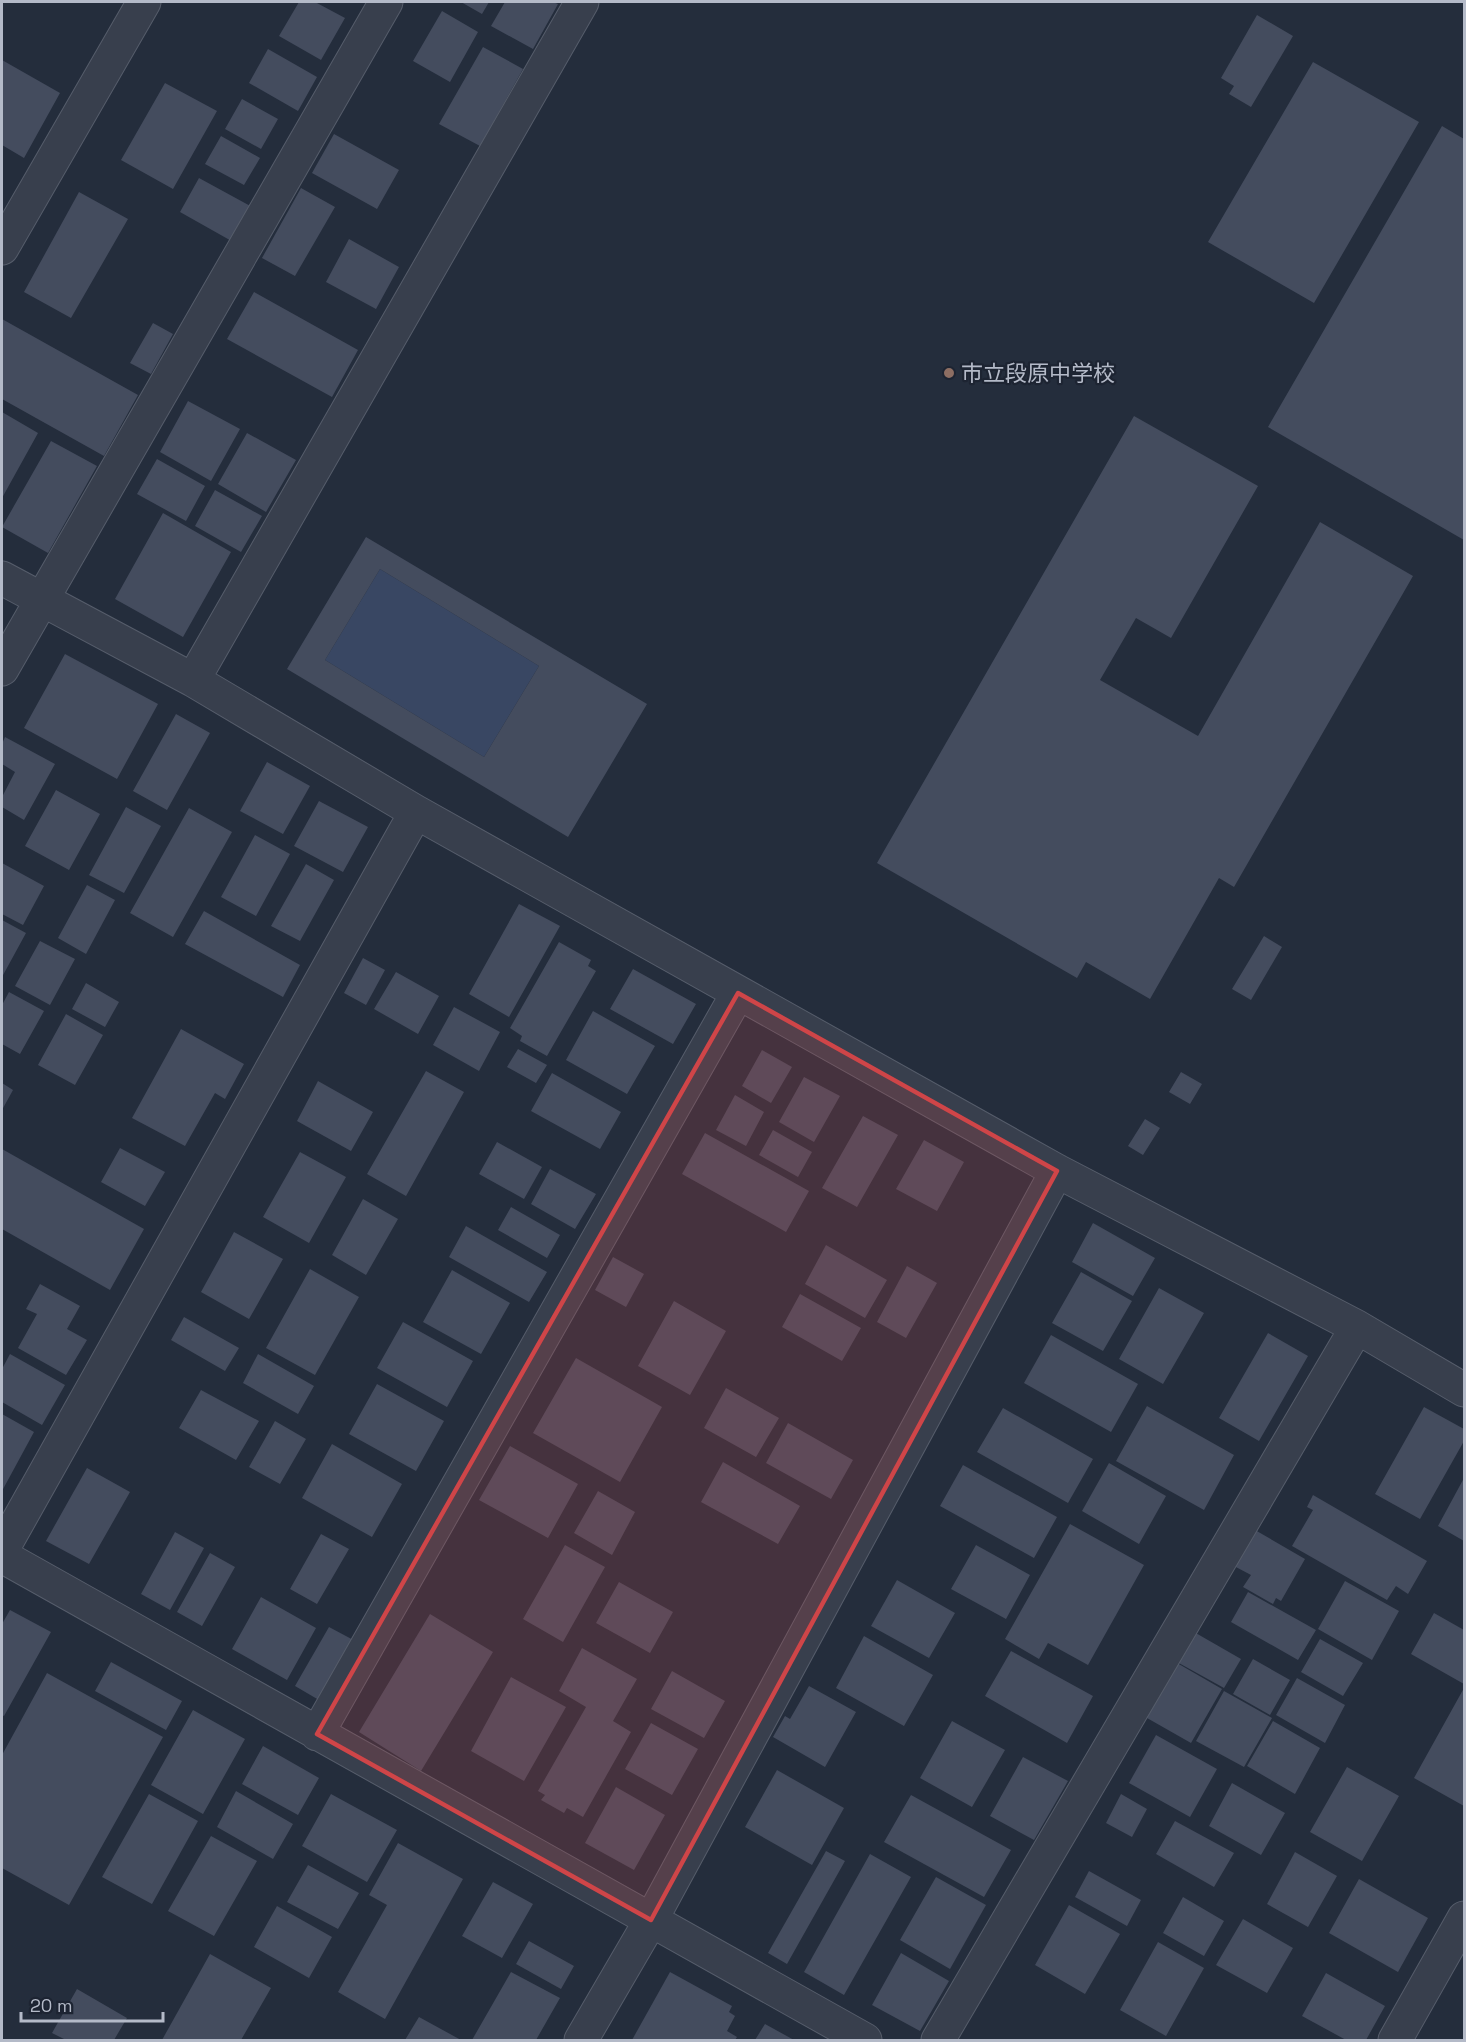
<svg xmlns="http://www.w3.org/2000/svg" width="1466" height="2042" viewBox="0 0 1466 2042" font-family="'Space Grotesk','Noto Sans JP',sans-serif">
<style>
.water{fill:#394763}
.building{fill:#444c5e;fill-rule:evenodd}
.lines{fill:none;stroke-linecap:round;stroke-linejoin:round}
.minor-casing{stroke:#565d6b;stroke-width:35}
.minor{stroke:#383f4d;stroke-width:33}
.marked{fill:#cf4548;fill-opacity:0.2;stroke:#cf4548;stroke-width:4.5;stroke-linejoin:round}
.education-dot{fill:#8d6e63;stroke:#1d2432;stroke-width:2}
.labels{text-anchor:middle;stroke-width:4.5;stroke-linejoin:round;paint-order:stroke}
.poi-label{font-size:22px;fill:#b4bac8;stroke:#1d2432;text-anchor:start}
</style>
<rect width="100%" height="100%" fill="#242d3c"/>
<path class="water" d="M380,569l159,97 -55,91 -159,-97z"/>
<path class="building" d="M299,2h16l30,16 -24,42 -42,-24z
M461,2h28l-7,12z
M505,2h48l5,2 -25,45 -42,-23z
M442,11l36,21 -28,50 -37,-21z
M1257,15l36,21 -42,71 -22,-13 5,-8 -13,-8z
M483,47l40,22 -43,77 -41,-22z
M268,49l49,28 -19,34 -49,-28z
M2,60l58,33 -36,65 -22,-13z
M1313,62l106,60 -105,181 -106,-61z
M165,83l52,28 -44,78 -52,-29z
M242,99l36,20 -17,30 -36,-20z
M1442,126l22,13v401l-196,-113z
M334,134l65,36 -22,39 -65,-36z
M221,136l39,22 -16,27 -39,-21z
M199,178l55,30 -19,35 -55,-31z
M301,188l34,19 -40,69 -33,-18z
M79,192l49,27 -57,99 -47,-26z
M349,239l50,28 -23,42 -50,-27z
M254,292l104,58 -26,47 -105,-58z
M2,319l136,76 -34,61 -102,-57z
M153,323l20,11 -22,40 -21,-11z
M188,401l52,28 -29,52 -51,-29z
M2,412l36,21 -36,65z
M1134,416l124,70 -87,152 -35,-20 -36,62 98,56 122,-214 93,54 -179,311 -15,-9 -69,121 -64,-37 -9,16 -200,-115z
M247,433l49,27 -30,52 -48,-28z
M51,441l46,25 -49,87 -46,-26z
M157,459l48,27 -19,35 -49,-27z
M215,490l47,26 -21,36 -46,-26z
M163,513l68,39 -48,85 -68,-38z
M366,537l281,167 -79,133 -281,-168zM380,569l159,97 -55,91 -159,-97z
M65,654l93,50 -41,75 -93,-51z
M176,714l34,19 -43,77 -34,-19z
M5,737l50,27 -31,56 -22,-13v-10l13,-25 -13,-8v-20z
M267,762l43,24 -27,48 -43,-23z
M56,790l44,24 -31,56 -44,-24z
M319,801l49,26 -25,45 -49,-26z
M126,807l35,19 -37,67 -35,-18z
M189,808l43,24 -59,105 -43,-24z
M255,835l35,19 -34,62 -35,-19z
M2,863l42,23 -21,39 -21,-11z
M306,864l28,16 -34,61 -29,-15z
M87,885l28,15 -29,54 -28,-16z
M519,904l41,22 -51,91 -40,-23z
M204,911l96,54 -17,32 -98,-53z
M2,920l24,13 -24,44z
M1264,936l18,11 -31,53 -19,-11z
M40,941l35,18 -25,46 -35,-19z
M559,942l32,18 -3,6 8,5 -49,85 -27,-15 2,-5 -12,-8z
M363,958l22,12 -19,35 -22,-12z
M633,969l63,35 -23,40 -63,-35z
M396,972l43,24 -21,38 -44,-25z
M86,983l33,19 -14,25 -33,-18z
M9,992l35,19 -24,43 -18,-10v-39z
M454,1007l46,25 -21,39 -46,-26z
M593,1011l62,35 -28,48 -61,-34z
M66,1014l37,21 -28,50 -37,-20z
M181,1029l63,35 -19,35 -10,-6 -30,53 -53,-28z
M518,1049l29,16 -11,18 -29,-16z
M762,1050l30,17 -21,36 -29,-17z
M426,1071l38,21 -58,104 -39,-22z
M1181,1072l21,12 -12,20 -21,-12z
M552,1073l69,39 -21,37 -69,-38z
M804,1077l36,19 -26,46 -35,-20z
M318,1081l55,31 -22,39 -54,-30z
M2,1083l11,7 -11,20z
M735,1095l29,17 -18,34 -30,-16z
M863,1116l35,19 -41,72 -35,-19z
M1145,1119l15,9 -17,27 -15,-9z
M773,1130l39,22 -14,25 -39,-22z
M705,1133l104,58 -23,41 -104,-58z
M924,1140l40,22 -27,49 -41,-22z
M497,1142l45,25 -18,32 -45,-25z
M120,1148l45,24 -20,34 -44,-24z
M2,1149l142,80 -34,61 -108,-61z
M300,1152l46,25 -37,66 -46,-26z
M550,1169l46,25 -21,35 -44,-25z
M363,1199l35,20 -32,56 -34,-20z
M511,1207l49,28 -13,23 -49,-28z
M1093,1223l62,35 -22,38 -61,-34z
M466,1226l81,46 -18,30 -80,-45z
M234,1232l49,27 -34,60 -48,-27z
M826,1245l61,35 -22,38 -60,-34z
M613,1257l31,17 -18,33 -31,-17z
M907,1266l30,17 -31,55 -29,-16z
M310,1269l49,28 -44,78 -49,-27z
M452,1270l58,33 -29,51 -58,-32z
M1081,1272l51,29 -29,50 -51,-28z
M40,1284l40,22 -13,23 20,11 -21,35 -48,-27 19,-34 -11,-5z
M1159,1288l45,25 -41,71 -44,-25z
M800,1294l61,34 -19,33 -60,-34z
M674,1301l52,30 -36,64 -52,-29z
M184,1317l55,31 -14,23 -54,-31z
M403,1322l70,39 -26,46 -70,-39z
M1268,1333l40,23 -49,85 -40,-23z
M1051,1335l87,49 -27,48 -87,-49z
M10,1354l55,31 -23,40 -40,-23v-33z
M258,1354l56,32 -16,28 -55,-31z
M576,1358l86,49 -42,75 -87,-49z
M377,1384l67,37 -28,50 -67,-37z
M726,1388l53,30 -23,39 -52,-29z
M201,1390l58,31 -23,39 -57,-32z
M1147,1406l87,49 -30,55 -88,-49z
M1424,1407l40,22v12l-44,78 -45,-25z
M1003,1408l90,51 -25,44 -91,-51z
M2,1414l32,18 -32,59z
M275,1421l31,18 -26,45 -31,-17z
M788,1423l65,37 -22,39 -65,-36z
M332,1444l70,40 -30,53 -70,-39z
M510,1446l68,38 -30,54 -69,-38z
M723,1462l77,44 -22,38 -77,-42z
M1109,1463l57,33 -27,48 -57,-33z
M963,1465l94,52 -23,41 -94,-52z
M87,1468l43,24 -41,72 -43,-23z
M1464,1478v63l-26,-15z
M598,1491l37,21 -23,43 -38,-22z
M1313,1495l114,66 -19,33 -12,-8 -9,14 -95,-54 21,-36 -6,-3z
M1070,1524l74,41 -56,100 -40,-22 -9,16 -34,-20z
M1255,1530l50,29 -24,42 -5,-3 -3,6 -30,-17 8,-12 -17,-9z
M175,1532l29,16 -34,62 -29,-16z
M321,1534l28,15 -32,55 -27,-15z
M565,1545l40,22 -42,75 -40,-23z
M976,1545l54,30 -24,44 -55,-30z
M210,1553l25,14 -33,59 -25,-14z
M897,1580l58,33 -26,45 -58,-32z
M1345,1581l54,30 -27,49 -54,-31z
M619,1582l54,30 -23,41 -54,-30z
M1248,1592l68,38 -18,30 -67,-38z
M261,1597l55,31 -29,52 -55,-31z
M10,1610l41,22 -47,84 -2,-1v-91z
M1434,1613l30,17v54l-53,-30z
M430,1614l63,38 -72,119 -62,-39z
M329,1627l30,16 -35,60 -29,-17z
M1194,1632l47,27 -17,29 -47,-26z
M864,1636l69,39 -29,51 -68,-38z
M1320,1639l43,24 -20,33 -42,-24z
M582,1648l55,31 -24,42 18,11 -48,85 -16,-9 -3,5 -23,-13 4,-5 -7,-4 48,-84 -27,-16z
M1011,1651l82,45 -26,47 -82,-47z
M1253,1659l37,21 -20,35 -37,-21z
M111,1662l71,39 -16,29 -71,-39z
M1177,1663l45,26 -31,54 -44,-25z
M672,1671l53,30 -21,37 -53,-29z
M47,1673l116,64 -94,168 -67,-37v-113z
M511,1677l55,30 -42,74 -53,-30z
M1297,1678l48,27 -20,38 -49,-28z
M809,1686l47,26 -31,55 -52,-30 12,-21 5,3z
M1464,1688v118l-50,-28z
M1224,1691l48,27 -28,49 -48,-26z
M193,1710l52,29 -42,75 -52,-29z
M952,1721l53,29 -33,57 -52,-29z
M1273,1721l47,27 -25,46 -48,-28z
M651,1723l47,26 -26,46 -47,-26z
M1156,1735l61,34 -27,48 -61,-34z
M263,1746l56,32 -21,37 -56,-31z
M1023,1757l45,24 -34,59 -44,-24z
M1347,1767l52,29 -37,65 -52,-29z
M777,1770l67,38 -32,57 -67,-38z
M1232,1783l53,30 -24,42 -52,-29z
M616,1787l49,28 -31,55 -49,-27z
M236,1791l57,33 -20,35 -56,-32z
M149,1794l49,27 -46,83 -50,-27z
M331,1794l66,36 -30,52 -65,-36z
M1121,1794l26,15 -15,28 -26,-14z
M911,1795l100,55 -27,47 -100,-55z
M1175,1821l59,32 -20,34 -58,-33z
M211,1836l46,25 -43,75 -46,-25z
M398,1843l65,36 -78,140 -47,-27 49,-87 -18,-10z
M826,1851l19,10 -58,103 -19,-11z
M1295,1852l42,24 -29,51 -41,-23z
M870,1854l41,23 -67,118 -40,-23z
M308,1865l51,28 -21,36 -51,-27z
M1089,1871l52,29 -14,26 -52,-29z
M936,1877l50,28 -36,64 -50,-29z
M1359,1879l69,39 -30,54 -69,-39z
M493,1882l40,22 -31,54 -40,-22z
M1183,1897l41,24 -20,35 -41,-23z
M1069,1905l51,29 -35,60 -50,-29z
M277,1906l55,31 -23,41 -55,-31z
M1243,1919l50,29 -26,45 -51,-28z
M529,1941l45,25 -13,23 -45,-25z
M1158,1942l46,26 -38,68 -46,-26z
M901,1953l48,28 -29,50 -48,-26z
M210,1954l61,34 -30,52h-79z
M511,1972l49,26 -24,42h-64z
M670,1972l62,34 -3,6 6,4 -8,15 10,6 -2,3h-103z
M1326,1973l59,33 -19,34h-20l-44,-24z
M77,1989l50,29 -13,22h-48l-14,-7z
M419,2017l42,23h-56z
M765,2024l29,16h-39z"/>
<g class="lines">
<defs>
<path id="minor" d="M2,248l142,-246
M2,578l191,102 223,132 641,359 300,156 107,63
M2,669l384,-667
M193,680l389,-678
M2,1550l414,-738
M2,1556l863,484
M317,1734l421,-741
M581,2040l70,-120 406,-749
M938,2040l419,-713
M1395,2040l69,-122"/>
</defs>
<use href="#minor" class="minor-casing"/>
<use href="#minor" class="minor"/>
</g>
<path class="marked" d="M738,993l319,178 -406,749 -334,-186z"/>
<circle class="education-dot" cx="949" cy="373" r="6"/>
<g class="labels">
<g class="poi-label">
<text x="961" y="381">市立段原中学校</text>
</g>
</g>
<rect width="1466" height="2042" fill="none" stroke="#b4bac8" stroke-width="6"/>
<path d="M21 2012v9h142v-9" fill="none" stroke="#b4bac8" stroke-width="3"/>
<text x="30" y="2012" font-size="18" fill="#b4bac8" stroke="#1d2432" stroke-width="4.5" paint-order="stroke">20 m</text>
</svg>
